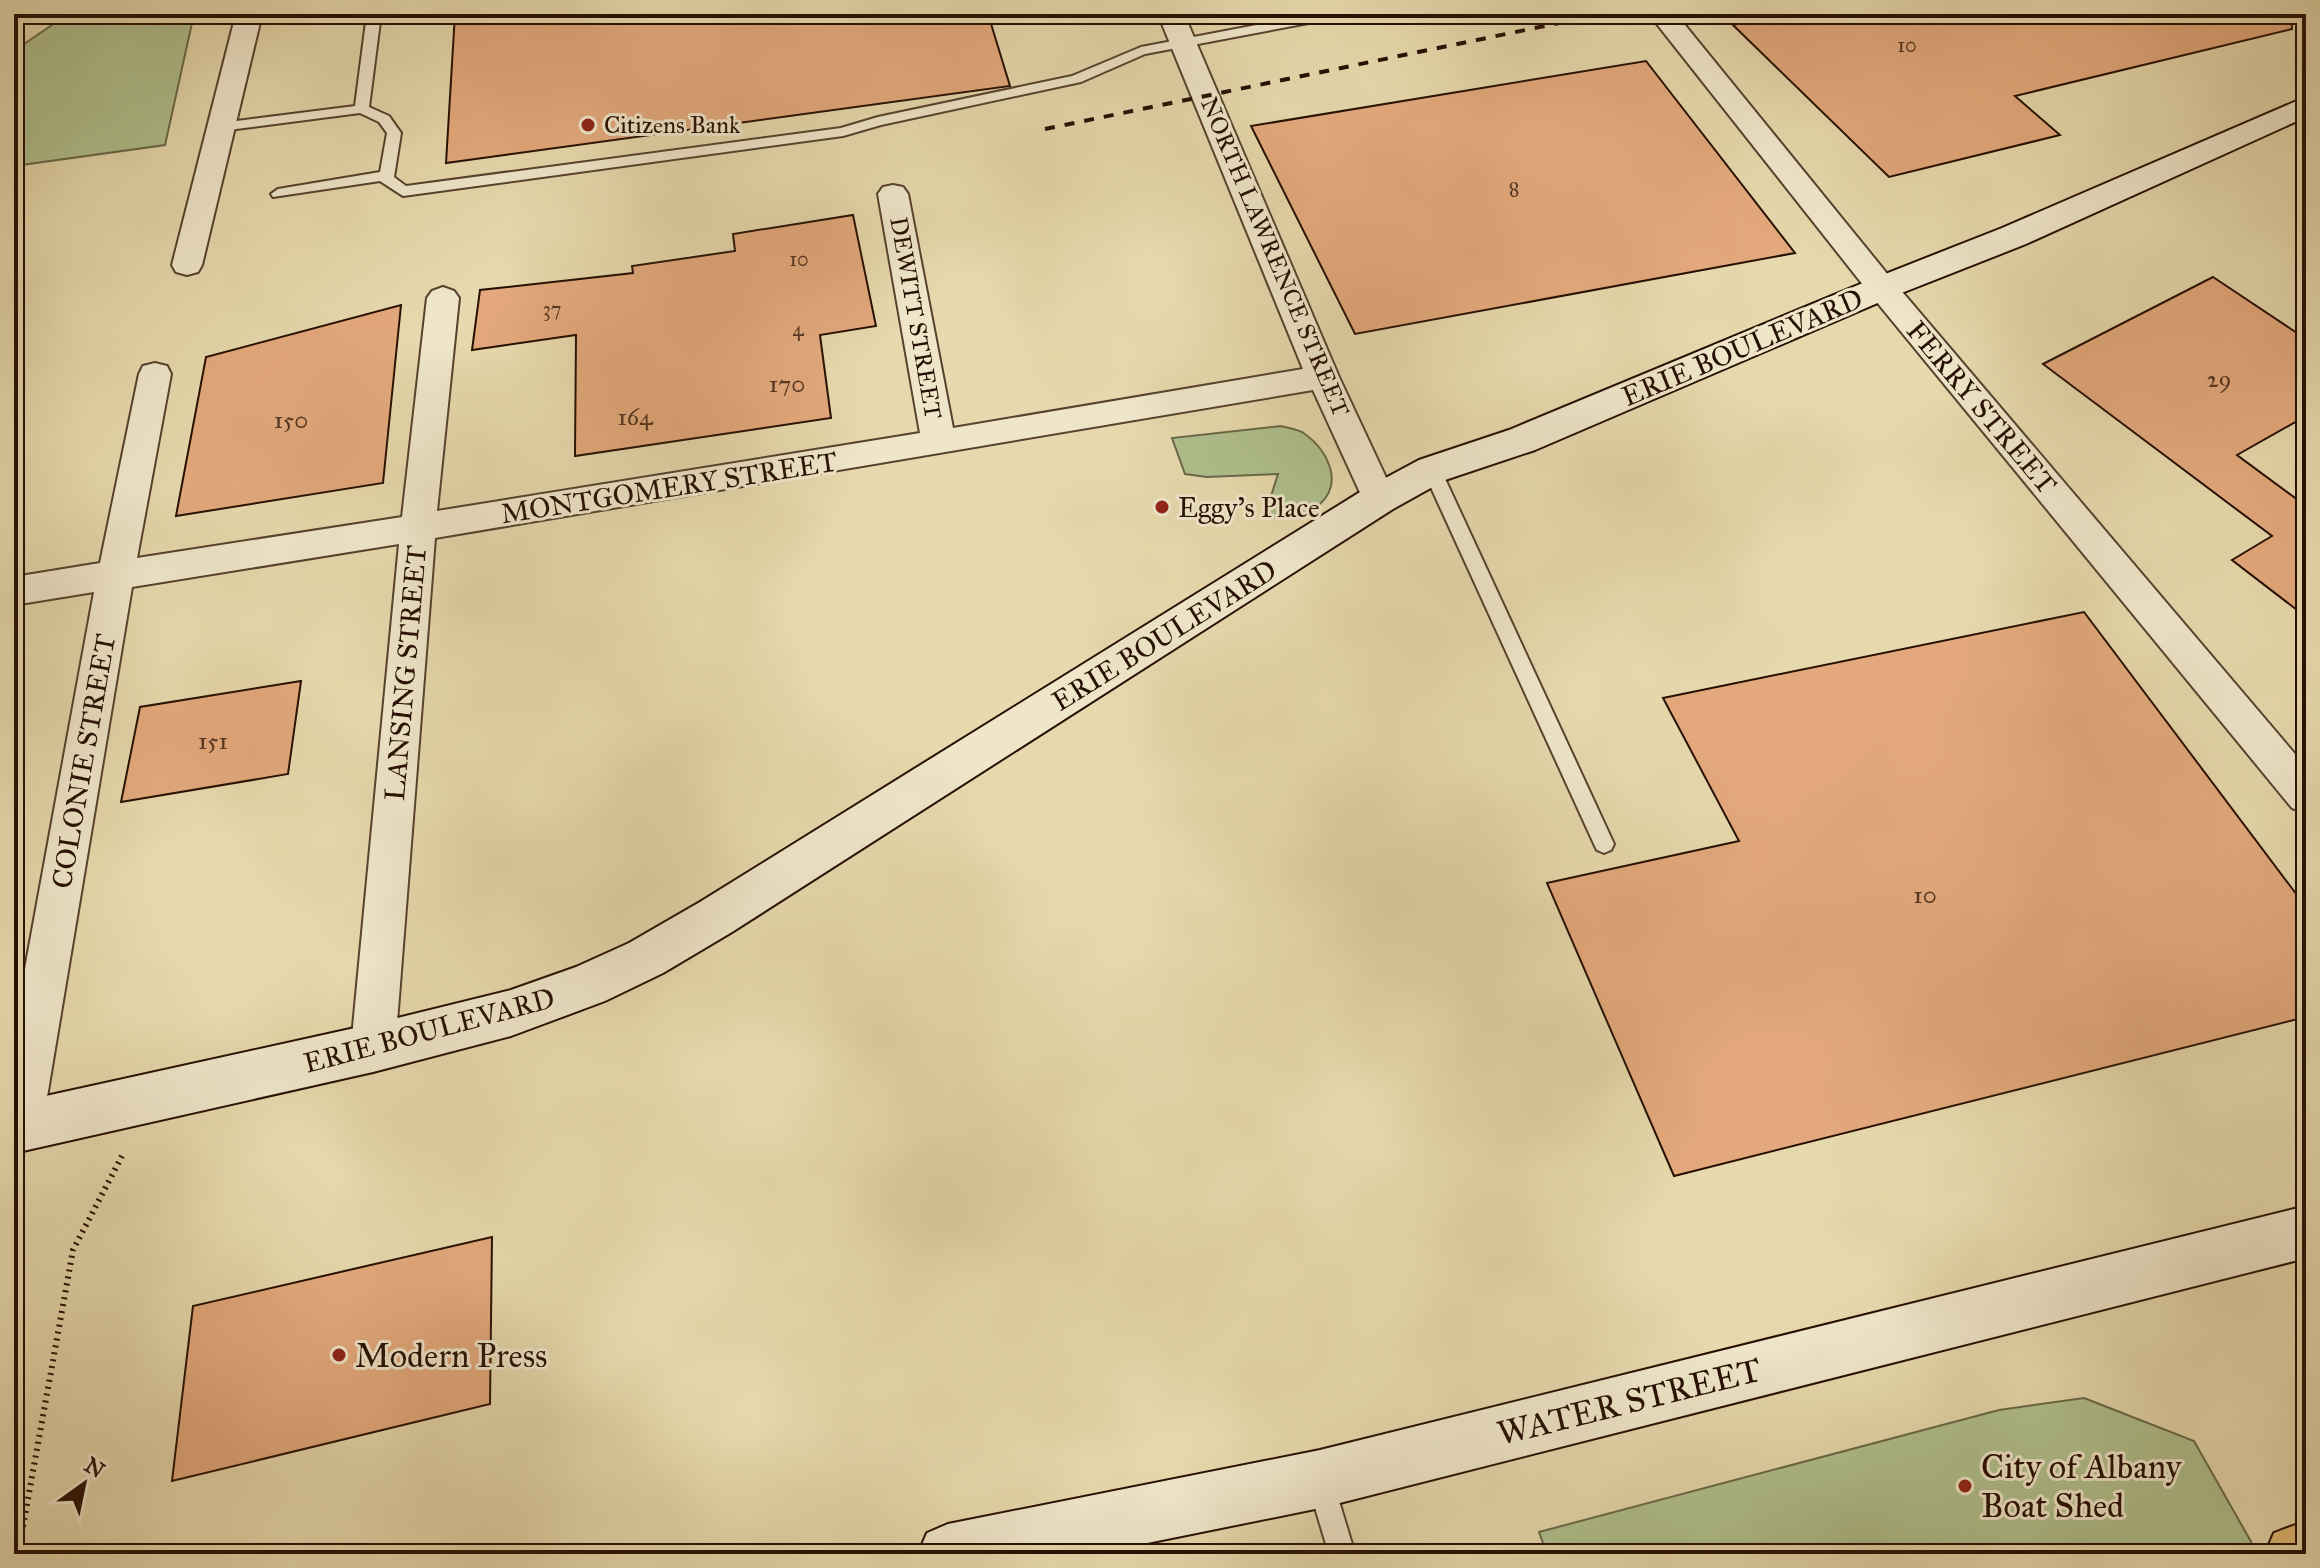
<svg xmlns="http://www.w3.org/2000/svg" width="2320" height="1568" viewBox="0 0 2320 1568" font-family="'IM FELL Great Primer',serif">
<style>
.green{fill:#afc08e;stroke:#6a6848;stroke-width:2}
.building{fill:#e3a97c;stroke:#260f03;stroke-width:2}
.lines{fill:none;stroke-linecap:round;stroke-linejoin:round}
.lane-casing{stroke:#56422e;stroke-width:4}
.street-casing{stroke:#56422e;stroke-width:4}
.secondary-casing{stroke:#260f03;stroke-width:4}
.highway-casing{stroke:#260f03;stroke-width:4}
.path{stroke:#260f03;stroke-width:6;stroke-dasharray:2 5;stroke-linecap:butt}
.lane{fill:#efe6ca;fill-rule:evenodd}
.street{fill:#efe6ca;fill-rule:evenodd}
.secondary{fill:#efe6ca;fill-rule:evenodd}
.highway{fill:#e3bc76;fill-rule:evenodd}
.rail{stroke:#260f03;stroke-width:4;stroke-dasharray:10 10;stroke-linecap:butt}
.poi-dot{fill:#8f2418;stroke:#efe6ca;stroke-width:3}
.labels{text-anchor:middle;stroke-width:6;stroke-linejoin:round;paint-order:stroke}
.far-number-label{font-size:20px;fill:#553621}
.far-poi-label{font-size:24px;fill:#260f03;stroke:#efe6ca;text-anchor:start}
.far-street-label{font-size:24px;fill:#260f03;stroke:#efe6ca}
.number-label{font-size:24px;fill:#553621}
.street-label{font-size:28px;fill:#260f03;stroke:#efe6ca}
.poi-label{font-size:28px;fill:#260f03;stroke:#efe6ca;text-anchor:start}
.near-poi-label{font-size:34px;fill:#260f03;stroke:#efe6ca;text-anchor:start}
.near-street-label{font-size:34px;fill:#260f03;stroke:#efe6ca}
</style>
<rect width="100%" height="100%" fill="#e6d9ad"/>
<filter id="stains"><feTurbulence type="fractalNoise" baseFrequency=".0025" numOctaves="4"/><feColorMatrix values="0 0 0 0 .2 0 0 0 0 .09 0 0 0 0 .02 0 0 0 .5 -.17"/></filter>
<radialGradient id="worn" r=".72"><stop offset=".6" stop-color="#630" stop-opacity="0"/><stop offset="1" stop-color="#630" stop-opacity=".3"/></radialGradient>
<path class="green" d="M68,14h126l-29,131 -151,21v-115z
M1281,426c7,2 18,3 24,8 22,16 39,48 15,70 -14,13 -39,13 -56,14l14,-44 -71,3 -22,-3 -13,-36z
M2084,1398l110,43 64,113h-711l-8,-22 460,-122z"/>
<path class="building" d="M455,14h533l22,72 -564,77z
M1785,14h506l1,15 -277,67 45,39 -171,42 -156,-152z
M1646,61l149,192 -440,81 -104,-208z
M853,215l23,111 -56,9 11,83 -256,38 1,-121 -104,15 8,-60 153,-17 -1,-7 103,-15 -2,-17z
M2213,277l93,62v77l-69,39 69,51v111l-74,-57 40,-24 -229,-172z
M401,305l-18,178 -207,33 30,-159z
M2084,612l222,295v110l-632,159 -127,-293 192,-42 -76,-143z
M301,681l-13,93 -167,28 19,-95z
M492,1237l-2,167 -318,77 21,-175z"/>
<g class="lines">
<defs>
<path id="lane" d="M367,14h14l-12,93 20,9 12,17 -7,44 12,9 435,-58 37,-11 194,-41 69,-29 173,-33h28l-7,4 -190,36 -64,28 -200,43 -38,11 -440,60 -23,-15 -107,16 -2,-3 7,-5 102,-17 7,-39 -8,-11 -19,-9 -139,18 -7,-4 7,-4 134,-17z
M1432,464l9,6 173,374 -3,6 -7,3 -7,-3 -3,-6 -171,-374z
M1320,1468l9,4 4,9 22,73h-26l-22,-73 4,-9z"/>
<path id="street" d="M236,14h26l-60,251 -4,7 -11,3 -11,-3 -4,-7z
M1158,14h26l155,363 57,122 -5,9 -12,4 -12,-4 -54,-118 -878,148 -40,510 -6,15 -16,6 -16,-6 -6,-15 48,-504 -267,43 -90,540 -7,16 -16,7 -5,-2v-119l80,-437 -80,13v-28l86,-14 39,-189 4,-8 12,-3 12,3 4,8 -34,184 265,-41 25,-219 5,-7 11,-4 11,4 5,7 -22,213 483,-78 -42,-239 5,-7 10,-2 10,2 5,7 45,234 350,-59z
M1649,14h27l217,267 413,486v46l-14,-5 -421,-513z"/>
<path id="secondary" d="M2306,97v20l-280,127 -132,52 -359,154 -90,30 -52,29 -661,423 -69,41 -58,28 -94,35 -138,36 -359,81v-50l359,-79 138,-34 65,-23 53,-24 71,-41 665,-413 54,-29 90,-30 361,-150 132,-52z
M2306,1206v52l-986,250 -227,46h-175l9,-21 21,-9 372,-74z"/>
<path id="highway" d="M2306,1521v33h-41l9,-21z"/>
</defs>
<use href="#lane" class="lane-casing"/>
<use href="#street" class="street-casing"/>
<use href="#secondary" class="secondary-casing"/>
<use href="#highway" class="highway-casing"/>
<path class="path" d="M18,1554l55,-304 49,-94"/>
<use href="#lane" class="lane"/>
<use href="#street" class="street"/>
<use href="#secondary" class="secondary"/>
<use href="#highway" class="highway"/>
<path class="rail" d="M14,21l9,-7
M1045,129l558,-115"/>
</g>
<g class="poi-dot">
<circle cx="588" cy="125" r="8"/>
<circle cx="1162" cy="507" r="8"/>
<circle cx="339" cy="1355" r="8"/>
<circle cx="1965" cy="1486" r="8"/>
</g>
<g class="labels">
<g class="far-number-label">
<text x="1907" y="52">10</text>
<text x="1514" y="196">8</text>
<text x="799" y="266">10</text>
<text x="552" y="316">37</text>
<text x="798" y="336">4</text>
</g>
<g class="far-poi-label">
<text x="604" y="133">Citizens Bank</text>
</g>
<g class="far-street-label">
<text transform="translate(1275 257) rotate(67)" y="8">NORTH LAWRENCE STREET</text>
<text transform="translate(916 318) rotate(80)" y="8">DEWITT STREET</text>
</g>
<g class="number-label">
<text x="2219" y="387">29</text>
<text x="787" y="392">170</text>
<text x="635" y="425">164</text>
<text x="291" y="428">150</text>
<text x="213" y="749">151</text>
<text x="1925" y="903">10</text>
</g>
<g class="street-label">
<text transform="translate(1742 347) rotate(-23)" y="10">ERIE BOULEVARD</text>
<text transform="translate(1982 407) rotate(50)" y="10">FERRY STREET</text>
<text transform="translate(669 487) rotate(-9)" y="10">MONTGOMERY STREET</text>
<text transform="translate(1164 635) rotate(-32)" y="10">ERIE BOULEVARD</text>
<text transform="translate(405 673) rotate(-85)" y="10">LANSING STREET</text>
<text transform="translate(83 761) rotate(-80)" y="10">COLONIE STREET</text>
<text transform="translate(429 1030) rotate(-15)" y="10">ERIE BOULEVARD</text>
</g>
<g class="poi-label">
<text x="1178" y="517">Eggy's Place</text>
</g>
<g class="near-poi-label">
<text x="355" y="1367">Modern Press</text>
<text x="1981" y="1478">City of Albany<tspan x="1981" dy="39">Boat Shed</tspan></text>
</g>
<g class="near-street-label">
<text transform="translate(1629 1401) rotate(-14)" y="12">WATER STREET</text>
</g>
</g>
<rect width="2320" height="1568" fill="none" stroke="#e6d9ad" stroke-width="48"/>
<rect x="16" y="16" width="2288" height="1536" fill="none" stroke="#260f03" stroke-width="4"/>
<rect x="24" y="24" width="2272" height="1520" fill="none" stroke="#260f03" stroke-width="2"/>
<g transform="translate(84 1484) rotate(33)" stroke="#efe6ca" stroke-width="6" paint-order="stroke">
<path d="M0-6L14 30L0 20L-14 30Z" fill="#260f03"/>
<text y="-12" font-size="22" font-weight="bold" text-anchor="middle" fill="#260f03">N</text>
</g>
<rect width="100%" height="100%" filter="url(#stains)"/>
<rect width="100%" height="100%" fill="url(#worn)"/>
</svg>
